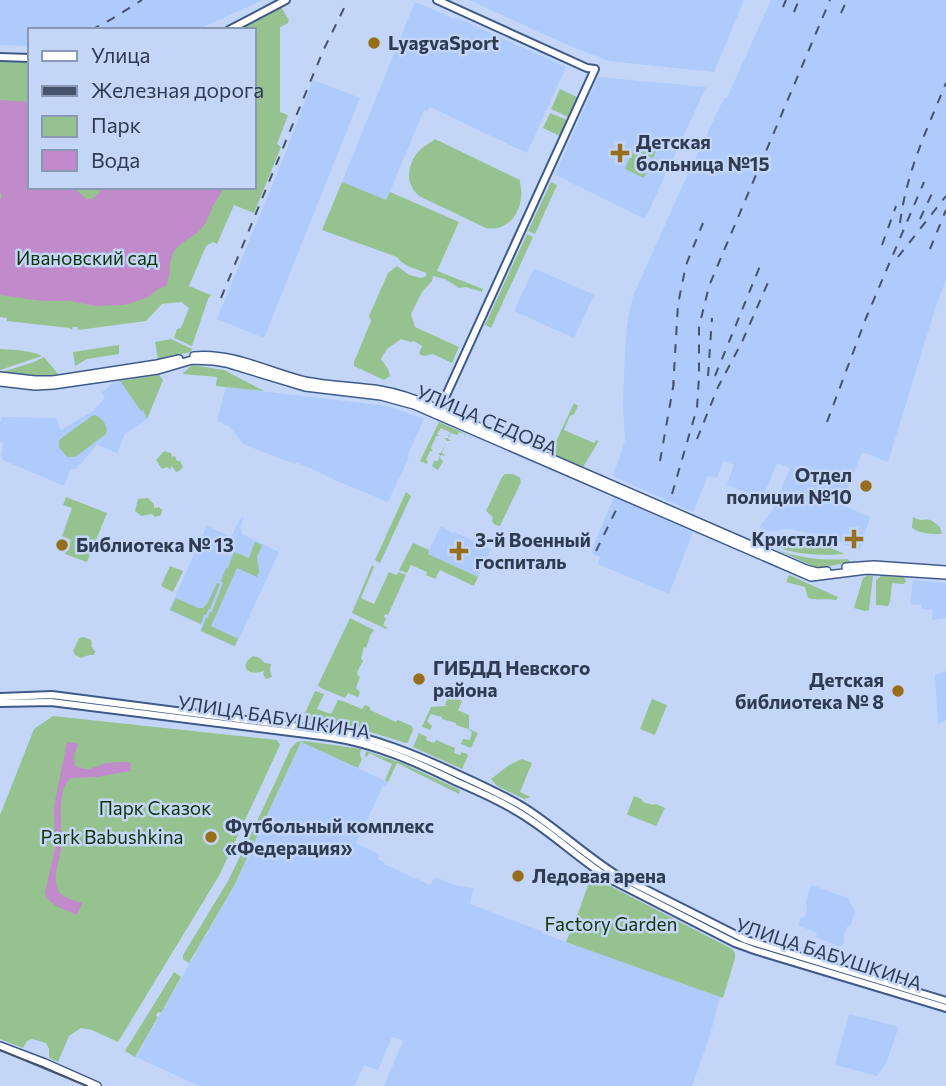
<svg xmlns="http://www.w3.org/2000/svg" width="946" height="1086" viewBox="0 0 946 1086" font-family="Commissioner,sans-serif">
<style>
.built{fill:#aecbfb}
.green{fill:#96c28f}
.water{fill:#c08acb}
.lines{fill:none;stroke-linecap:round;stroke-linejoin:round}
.tertiary-casing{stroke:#3f5a89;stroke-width:10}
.secondary-casing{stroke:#3f5a89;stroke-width:10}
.tertiary{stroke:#fff;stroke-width:6}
.secondary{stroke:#fff;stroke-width:7}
.tram{stroke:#46536b;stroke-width:2}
.rail{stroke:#46536b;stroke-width:2;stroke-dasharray:9 9;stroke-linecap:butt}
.poi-dot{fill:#976f1a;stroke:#c3d6f7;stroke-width:2.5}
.labels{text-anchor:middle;stroke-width:5;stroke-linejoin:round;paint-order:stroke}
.poi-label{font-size:19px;font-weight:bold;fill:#2f3b51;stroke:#c3d6f7;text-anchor:start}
.park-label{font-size:19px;fill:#0e3507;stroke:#c3d6f7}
.street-label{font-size:19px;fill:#2f3b51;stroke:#c3d6f7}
</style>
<rect width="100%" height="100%" fill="#c3d6f7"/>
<path class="built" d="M0,0h263l-66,30h-167v16l-30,-1z
M469,0h275l-30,72 -106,-11 -47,-19z
M771,0h175v280l-11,29 -47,153 -26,-10 -15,38 -9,-3 3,12 -1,5 30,13 -10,33 -42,-16 -31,-5 -17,3 -11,-5 14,-18 17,-41 -13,-5 -15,36 -35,-14 7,-20 -11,-4 -6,17 -9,-2 -15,36 -80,-36 12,-35 -2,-38 2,-51 2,-28 6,-28 49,-109 42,-89h3z
M415,2l29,12 9,5 2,-2 111,50 -39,86 -97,-46 -3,4 -3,-1 -38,91 -44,-19z
M598,77l108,10 -61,132 -90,-44z
M313,80l47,18 -96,240 -47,-19 70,-170z
M534,268l60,27 -20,43 -60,-27z
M159,375l4,5 -17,40 -21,14 -8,19 -20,-8 -21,24h-5l-7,17 -61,-26 -2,-5 2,-12 -3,-2v-18l2,-6 55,1 3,12 33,-19 12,-13 -3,-6 13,-10z
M226,387l162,19 36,13 -17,37 2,1 -21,45 -56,-23v-1l-36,-16 -1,2 -52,-20 -14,-18 -12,-5z
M614,497l79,35 -24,62 -71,-30 2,-7 -7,-3 -1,-5z
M241,517l3,1 -4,10 2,6 37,18 -44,95 -35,-16 2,-6 -33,-15 38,-84 24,11z
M441,526l12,7 2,-1 36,17 -13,28 -51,-23z
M913,580l33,3v35l-14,2 1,-10 -12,-1v-4l-11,-1z
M946,669v51l-8,4 -3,-49 9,-3z
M301,742l87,40 -2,5 -3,-1 -27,57 24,12 -2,4 7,3 -1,2 46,21 5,-8 19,8 19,3 -3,16 71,27v2l179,64 -10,38 -18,51h-308l19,-45 -10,-4 -2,2 -13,31 -14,-5 -10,21h-155l-63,-29 99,-172z
M811,885l37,13 7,13 -4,14 -4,2 -3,8v9l-5,2 -23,-9 1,-4 -19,-8 3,-8h3l3,-6 -1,-9z
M849,1014l47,12 2,3 -12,35 -9,12 -42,-11z"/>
<path class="green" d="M281,7l8,13 -1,3 -8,4v85l8,3 -11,29 4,3 -27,66 -20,-8 -17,39 -4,-2 -7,4 -17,40 22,9 -3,4 -16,47 -18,-8 3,-9 4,-1 8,-20 -8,-6 -19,2 -16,17 -68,9v-3h-5l-1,3 -3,-2 -62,-7v-3l-7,-1v-257l30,2v125h224v-157h-16z
M560,89l17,8 -9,20 -17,-8z
M550,113l17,7 -7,16 -17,-8z
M640,133l20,9 -7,16 -19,-8z
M435,139l85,41c0,6 2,11 1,17 -1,19 -16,35 -35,31l-65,-31c-18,-11 -14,-36 1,-49 5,-4 9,-5 13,-9z
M632,153l19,9 -7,16 -19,-9z
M342,182l44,18 4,-8 69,30 -22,49 46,18 -1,3 -16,-5 -7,1 -14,-9 -12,-3 -1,5 -10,11 -11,22 4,13 44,20 -7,16 -19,-9 -9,2 -5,-2 3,-8 -8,-5 -3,1 -10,-3 -14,10 -6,10 7,10 2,7 -6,4 -30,-14v-4l17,-41 -2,-5 19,-43 9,-7 12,9 12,3 5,-2v-3c-9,-4 -24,-7 -29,-16l-75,-27z
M551,182l6,3 -22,49 -7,-3z
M527,234l6,3 -42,91 -6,-3z
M171,339l21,10 -1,3 -33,7 -3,-17z
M119,345v9l-32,5 -12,7 -2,-14z
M0,349c14,1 31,1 42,7l-42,14z
M44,357l14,17 -12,2 -44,-4 32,-10z
M192,365l32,5 40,21 -48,-5 1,-9 -35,-3z
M159,375l4,5 -16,39 -4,-9 -2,1 -21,-30z
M574,403l4,3 -4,8 -4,2 -6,14 30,13 2,-3 3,1 -16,26 -25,-11 -4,-3 -1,-5z
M95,415c7,3 14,11 11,19l-31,23h-8l-8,-10v-7l33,-24z
M439,422l27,12 -2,4 1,-4 -6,-2 -2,3 -6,-2 -3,6 3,2h-4l-5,12 3,3 -4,-1 -1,3 3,3 -5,9 -6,-4 2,-5h4l2,-6 -2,-2h3l6,-12 -3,-3h4l2,-6 -9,-4 -4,6 2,2h-3l-5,12 2,3h-3l-4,9 2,1 -1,3 -7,-3z
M164,451l7,2 1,4 3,-1 2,5h3l3,6 -4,4 -3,1 -4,-6 -2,3 -3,-2 -5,2 -6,-9z
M505,474h8l7,4 1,4 -21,44 -5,-1 -3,-4 1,-4 -7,-6 16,-34z
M406,492l5,4 -31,67 -5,-3z
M66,497l41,16 -20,49 -22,-8 6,-14 -9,-4 10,-28 -9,-3z
M148,498l6,6v4l5,-1 3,3 -1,5 -6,2 -3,-3 -11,2 -6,-5 3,-12z
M913,517c11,6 9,1 17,3 4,1 7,5 10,7l2,7c-10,0 -22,0 -30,-6z
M786,536l6,2 3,4 26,2 24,10c-19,2 -57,1 -72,-10l1,-5z
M255,542l7,3 -5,12 2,15 -2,5 -20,-9 -26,58 23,11 4,1 -3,8 -34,-15 5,-13h2l2,-6h2l11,-29 -2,-2 5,-13h2l6,-16 15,6z
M413,543l16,7 -1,4 50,23 -4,9 -34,-16 -5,9 -9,-4 1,-3 -16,-7 -4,8 -8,-3z
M775,549c22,9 50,12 73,10l2,3 -26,5h-9z
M372,565l2,2 -13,31 13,6 15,-32 7,3 3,-3 7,3 -18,40 -3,-1 -1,3 2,2 -3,6 4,2 -1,2 -34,-16z
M170,566l13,5 -10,21 -12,-6z
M789,575l49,22 -2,3c-10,-2 -20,1 -28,-2l-3,-11 -19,-5z
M868,575l5,1 -4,34 -4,1 -11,-3 9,-30z
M881,576l23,1 2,5 -3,2 -11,-1 -2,19 -2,4 -12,-1v-25z
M217,583l3,1 -10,25h-1l-3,6h-2l-3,9 -31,-14 6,-12 22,10h5l4,-4z
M350,618l24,12 -4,6 -4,12 -2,-1 -3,12 2,2 -5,9 -1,5 3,2 -4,11 4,4 -2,5 -10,-4 -3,5 -24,-10 -3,-3z
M84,637l7,3 1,4 -1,2 4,5 -1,4h-5l-8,3 -6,-3 -2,-4 6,-13z
M253,656l7,2 5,5 6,1 -1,6 2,7 -6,2 -3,-5 1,-3c-16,6 -26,-5 -11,-15z
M315,691l9,3 -7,15 14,5 7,-14 5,1 19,8 3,-4 5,2v3l26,12 2,-2 14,6 1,4 -5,12 -2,1 -42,-13 -55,-9 -2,-2v-5l-2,-1z
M449,695l13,6 -4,9 11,5v14l9,4 -7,15 -10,-4 2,-5 7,1 2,-8 -4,-3 -12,-4v-2l-14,-4v-2l-11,-3 -4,7 5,5 -2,4 -8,-3 9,-20 15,-1 -1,-2z
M652,699l15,6 -12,30 -15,-6z
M53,716l224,24 3,5 -60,129 -102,168 -26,-12 -11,-2 -12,8 -11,26 -9,-4v-9l-3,-6 -14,-4 -5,2 -4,7 -23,-9v-224l34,-86z
M419,733l8,4 -1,3 8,3 2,-3 19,8 -1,5 6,2 2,-3 5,2 1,2 -6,13 -49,-22z
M305,741l56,8 -1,6 2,4 -4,9 -57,-26 -67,144 -45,77 -6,-4v-4l45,-74 25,-51 38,-82 6,-6z
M366,751l36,12 58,27 -1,4 -62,-31 -9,19 -3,-2 7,-16 -23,-11 -2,4 -2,-1z
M522,759l10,4 -12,29 11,5 -7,2 -27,-13 -6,-7 18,-14z
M634,796l7,3 2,3 10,3 3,-1 9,4 -9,18 -28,-11 -1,-1z
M591,876l141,73 3,4v5l-12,40 -157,-56 14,-34z
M174,972l7,5 -20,36 -3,-1 -2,4 2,1 -23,40 -10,-6z"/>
<path class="water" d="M0,100l30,2v85h42l15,12h4l7,-4 4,-8h123c-4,7 -8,12 -12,19 -4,8 -6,17 -13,24 -8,8 -17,10 -25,20 -8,9 -3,25 -9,36l-8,3 -9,8 -24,8 -30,1 -25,-5h-27l-43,-6v-95l2,-3 -2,-5z
M67,742l11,2 -4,12 1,9c12,9 19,1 32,-2 7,-1 15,-1 23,-1l1,9 -35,6 -25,1c-16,11 -8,51 -10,69 -1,13 -9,30 -3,43 4,8 16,10 24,13l-5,12c-12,-6 -29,-9 -32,-23l10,-44 -1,-42z"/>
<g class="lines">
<defs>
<path id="tertiary" d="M437,0l150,68 8,1 -157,344
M229,30l57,-30
M0,57l30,1
M0,697l52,-2 280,36c43,7 82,23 121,41 24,11 49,22 72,36 31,20 59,46 90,66l131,66 200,61
M0,703l51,-1 279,35c46,7 86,25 127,45 25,11 50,22 72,37 29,19 54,43 83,61l123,63 19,7 192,58"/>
<path id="secondary" d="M194,356c38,-4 74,16 111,25 24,5 50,5 75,9 18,3 35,9 51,16l375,163 11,3 10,-1
M0,376l35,4h18l104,-16 22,-5
M0,382l35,4 18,-1 105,-15 34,-10 22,1 12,2 79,24 76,9 33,9 397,172 56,-7 79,5
M846,567l28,-2 72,5
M0,1046l45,17 52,23"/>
</defs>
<use href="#tertiary" class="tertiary-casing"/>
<use href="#secondary" class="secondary-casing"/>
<use href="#tertiary" class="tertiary"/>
<use href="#secondary" class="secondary"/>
<path class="tram" d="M0,1050l87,36"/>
<path class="rail" d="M783,7l3,-7
M794,12l5,-12
M841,13l6,-13
M91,30l19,-10 32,-20
M920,219l15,-32
M900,223c7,-53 26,-91 46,-140
M882,245l14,-39
M930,249l16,-39
M898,257l48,-61
M221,298l102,-247 25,-51
M708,376l4,-58
M715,376l45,-110
M673,389l5,-85 8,-39 17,-42
M827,422l39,-104 58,-136
M697,439l21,-52 24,-45 28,-64
M660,461l14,-79
M672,494l25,-86 2,-32v-49l10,-41 121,-286
M596,551l23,-47"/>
</g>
<g class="poi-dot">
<circle cx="374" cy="43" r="7"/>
<path d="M616.5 142.5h7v7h7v7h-7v7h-7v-7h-7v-7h7z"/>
<circle cx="866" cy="486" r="7"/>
<path d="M850.5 528.5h7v7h7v7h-7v7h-7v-7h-7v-7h7z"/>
<circle cx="62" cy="545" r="7"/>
<path d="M455.5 540.5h7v7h7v7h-7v7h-7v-7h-7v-7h7z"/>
<circle cx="419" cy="679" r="7"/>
<circle cx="898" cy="691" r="7"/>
<circle cx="211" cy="837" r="7"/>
<circle cx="518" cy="876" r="7"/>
</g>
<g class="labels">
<g class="poi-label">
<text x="388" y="50">LyagvaSport</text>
<text x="636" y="149">Детская<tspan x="636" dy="22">больница №15</tspan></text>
<text x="852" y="482" text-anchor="end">Отдел<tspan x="852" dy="22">полиции №10</tspan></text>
<text x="838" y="546" text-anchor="end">Кристалл</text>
<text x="475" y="547">3-й Военный<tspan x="475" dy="22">госпиталь</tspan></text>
<text x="76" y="552">Библиотека № 13</text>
<text x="433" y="675">ГИБДД Невского<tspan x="433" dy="22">района</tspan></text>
<text x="884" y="687" text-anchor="end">Детская<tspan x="884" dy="22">библиотека № 8</tspan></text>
<text x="225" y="833">Футбольный комплекс<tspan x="225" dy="22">«Федерация»</tspan></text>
<text x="532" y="883">Ледовая арена</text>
</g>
<g class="park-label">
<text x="87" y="265">Ивановский сад</text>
<text x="155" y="815">Парк Сказок</text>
<text x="112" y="844">Park Babushkina</text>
<text x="611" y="931">Factory Garden</text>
</g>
<g class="street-label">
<text transform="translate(487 420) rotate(23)" y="7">УЛИЦА СЕДОВА</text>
<text transform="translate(274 717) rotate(9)" y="7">УЛИЦА БАБУШКИНА</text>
<text transform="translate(829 954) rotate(18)" y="7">УЛИЦА БАБУШКИНА</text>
</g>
</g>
<rect x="28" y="28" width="228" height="161" fill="#c3d6f7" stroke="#8898b5" stroke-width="2"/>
<rect x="42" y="51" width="35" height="10" fill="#ffffff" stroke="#8898b5" stroke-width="2"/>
<text x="91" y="63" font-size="21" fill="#2f3b51">Улица</text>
<rect x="42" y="86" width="35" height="10" fill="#46536b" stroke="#8898b5" stroke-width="2"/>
<text x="91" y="98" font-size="21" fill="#2f3b51">Железная дорога</text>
<rect x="42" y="116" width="35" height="21" fill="#96c28f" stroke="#8898b5" stroke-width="2"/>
<text x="91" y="133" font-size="21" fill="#2f3b51">Парк</text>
<rect x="42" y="150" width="35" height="21" fill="#c08acb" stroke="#8898b5" stroke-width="2"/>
<text x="91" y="168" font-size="21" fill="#2f3b51">Вода</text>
</svg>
